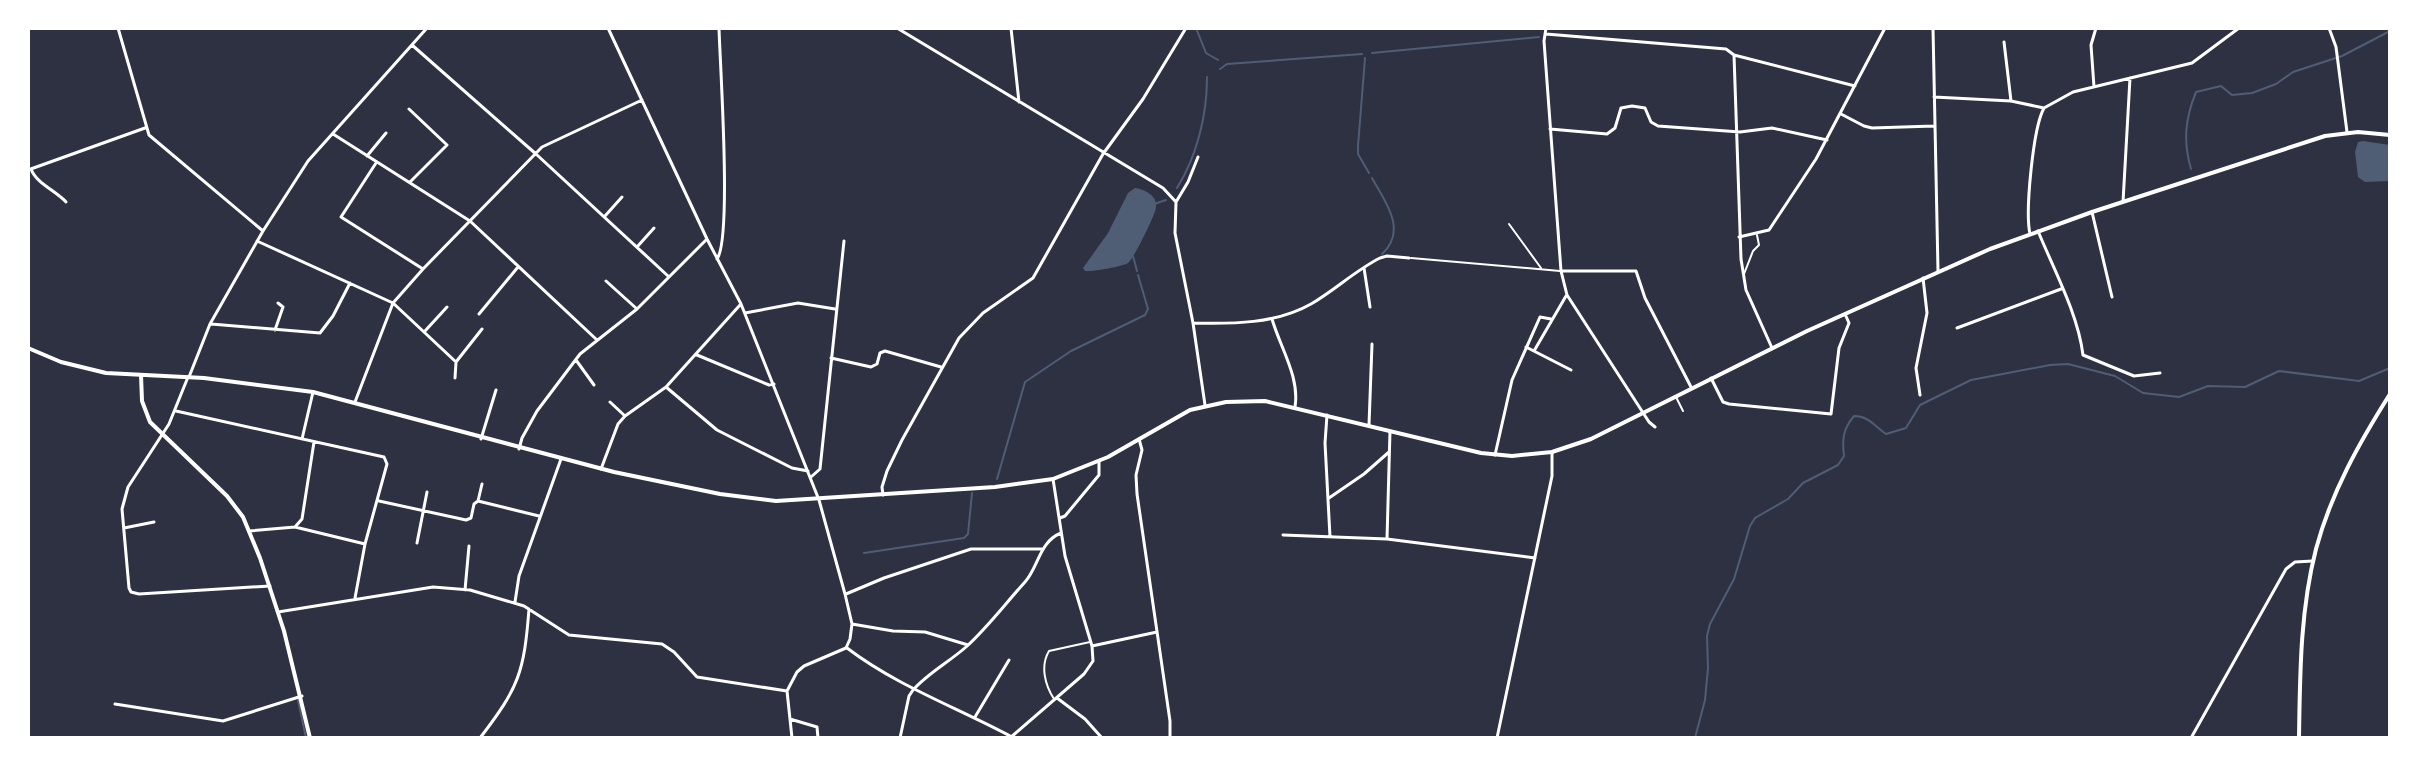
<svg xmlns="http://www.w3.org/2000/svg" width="2418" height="766" viewBox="0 0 2418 766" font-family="'DejaVu Sans',sans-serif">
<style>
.water{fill:#4f5d75}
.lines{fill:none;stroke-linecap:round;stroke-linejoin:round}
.stream{stroke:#4f5d75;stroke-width:2}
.service{stroke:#fff;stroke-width:2}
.minor{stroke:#fff;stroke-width:3}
.secondary{stroke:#fff;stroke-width:4}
</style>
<rect width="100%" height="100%" fill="#2d3142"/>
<path class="water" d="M2363,141l27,4v36l-25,1 -7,-5 -3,-25 3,-10z
M1135,188c9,1 23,8 21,19 0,7 -23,53 -28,56 -7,4 -37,9 -43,8l-2,-3 25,-35 20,-40z"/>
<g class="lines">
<path class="stream" d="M1196,28l10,25 12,7
M1372,53l167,-16
M1365,58l-7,88v8l11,19
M1220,69l7,-5 135,-10
M2191,169c-8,-28 -6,-50 5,-77l25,-6 11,9 20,-2 24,-9 17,-12 49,-16 48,-25
M1372,178c13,24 36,52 10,76
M1177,188c20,-32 30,-73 30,-111
M1154,204l12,-4
M1133,256l4,15
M997,479l28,-97 46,-31 74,-36 3,-6 -10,-34
M864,553l100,-15 4,-4 4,-41
M298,700l8,38
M1695,738l10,-38 3,-32 -1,-32 3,-12 24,-45 16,-53 5,-8 33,-19 15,-16 35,-18 6,-9c-2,-17 -1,-27 10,-40 15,0 20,10 32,18l20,-6 14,-23 51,-25 79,-15 18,-1 47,12 28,17 36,4 29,-11 37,1 34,-16 80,10 31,-13"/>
<path class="service" d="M1509,224l32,44
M1411,258l149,13
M1744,274l9,-23 6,-6 -2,-10
M1676,397l7,14
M1054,699c-9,-14 -14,-33 -5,-48l41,-9"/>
<path class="minor" d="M118,28l31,107 114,96
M608,28l99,211 34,65 78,196 26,94 7,30 -2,15 -4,9 -42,18 -7,6 -10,19 5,47
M897,28l266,160 13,14
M1011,28l8,74
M1546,28l-2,13 17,230 6,24 82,127 6,5
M1933,28l5,243
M2329,28l7,19 11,85
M1546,34l180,15 8,6 121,31
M2004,42l7,59
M412,45l124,109 132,122
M1734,55l7,204 5,31 26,58
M2094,87l-3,-42 5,-17
M1934,97l77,4 33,7 29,-16 119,-29 47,-35
M409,109l38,36 -37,37
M1841,114l23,12 8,2 62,-2
M1550,129l57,5 8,-6 6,-20 11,-2 13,2 6,14 7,4 82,6 32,-4 55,12
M333,134l137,87 127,119
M367,156l19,-23
M1198,157l-10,25 -12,20 -1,31 18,90 12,82
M376,163l-35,54 82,52
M31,169c5,14 25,22 35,33
M28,170l117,-42
M2123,202l7,-124
M2092,212l20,85
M605,216l17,-19
M2038,231c16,39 40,83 45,124l51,21 26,-3
M2030,234c-5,-22 3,-106 14,-126
M1739,237l30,-7 47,-71 69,-131
M257,241l136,62 63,59 -1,16
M637,247l17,-19
M717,259c15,-20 3,-194 2,-231
M1364,268l6,39
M1561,271h75l9,27 46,89
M606,281l31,28
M745,313l53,-10 37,6
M479,314l39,-47
M1272,319c8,28 28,58 23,88
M1193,323c39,1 83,1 118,-19 24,-14 45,-34 69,-46l7,-2 22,2
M211,324l109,9 13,-17 17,-33
M1957,328l104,-39
M275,330l8,-23 -5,-4
M425,331l22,-24
M1526,347l45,23
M1534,351l32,-55
M697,355l72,30 5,-1
M831,358l40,9 6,-3 3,-11 5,-2 56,16
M576,360l18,25
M456,362l26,-33
M188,377l-19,47 -41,63 -6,22 7,79 2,4 8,2 131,-8
M189,377l21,-53 53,-93 45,-70 119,-133
M1711,378l12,24 6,2 102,10 8,-66 10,-25 -4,-9
M666,387l51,43 75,38 16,3
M1920,395l-4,-27 11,-55 -4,-35
M355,402l38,-99 30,-34 119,-122 100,-47
M610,402l15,14
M176,411l208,46 3,7 -22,80 -10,54
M1327,415l-2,28 5,94
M1369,425l3,-81
M302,439l11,-47
M481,439l15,-49
M1139,439l3,11 -6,25 1,19 33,227v17
M519,449l3,-11 15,-27 43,-57 57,-45 69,-69
M1495,455l17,-75 28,-63 11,2
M601,469l17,-45 7,-8 41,-29 74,-82
M811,477l9,-8 24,-228
M883,495l-1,-8 5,-16 15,-31 57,-102 24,-25 50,-35 70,-124 40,-55 43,-71
M1329,498l35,-24 25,-22
M379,501l87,19 5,-2 3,-14 4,-3 61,15
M478,501l4,-17
M1060,518l5,-2 34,-41v-14
M295,527l7,-8 12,-77
M124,528l30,-6
M249,531l46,-4 70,17
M1283,535l104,4 148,19
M1387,539l3,-108
M417,543l10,-51
M465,590l4,-44
M846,594l38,-16 87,-29h71
M515,602l4,-26 42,-117
M278,612l155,-25 37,3 54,16 45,29 93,9 12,8 23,25 90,14
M852,624l41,7 32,1 43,13
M1092,646l65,-14
M847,648c50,38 109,59 165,89
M1057,698l28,21 17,19
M115,704l108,17 79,-25
M975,717l34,-57
M790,719l27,8 1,11
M480,738c39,-51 44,-65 49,-129
M900,738l9,-42 4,-6c15,-17 36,-28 53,-43 22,-20 39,-43 59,-65 14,-16 14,-40 36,-49
M1010,738l74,-64 9,-13 -1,-15 -27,-90 -12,-77
M1497,738l55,-262v-24
M2191,738l95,-169 9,-7 18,-1"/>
<path class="secondary" d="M28,348l33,14 45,11 98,5 109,14 301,80 106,22 56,7 219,-14 58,-8 55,-22 82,-47 36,-8 39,-1 216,52 31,3 40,-4 39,-13 216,-108 183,-82 102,-37 233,-76 33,-4 32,3
M141,375l1,26 8,21 77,74 16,21 17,41 24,73 26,107
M2299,738c1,-63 1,-127 17,-189 15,-56 43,-106 74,-155"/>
</g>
<rect width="2418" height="766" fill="none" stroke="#ffffff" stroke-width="60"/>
</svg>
